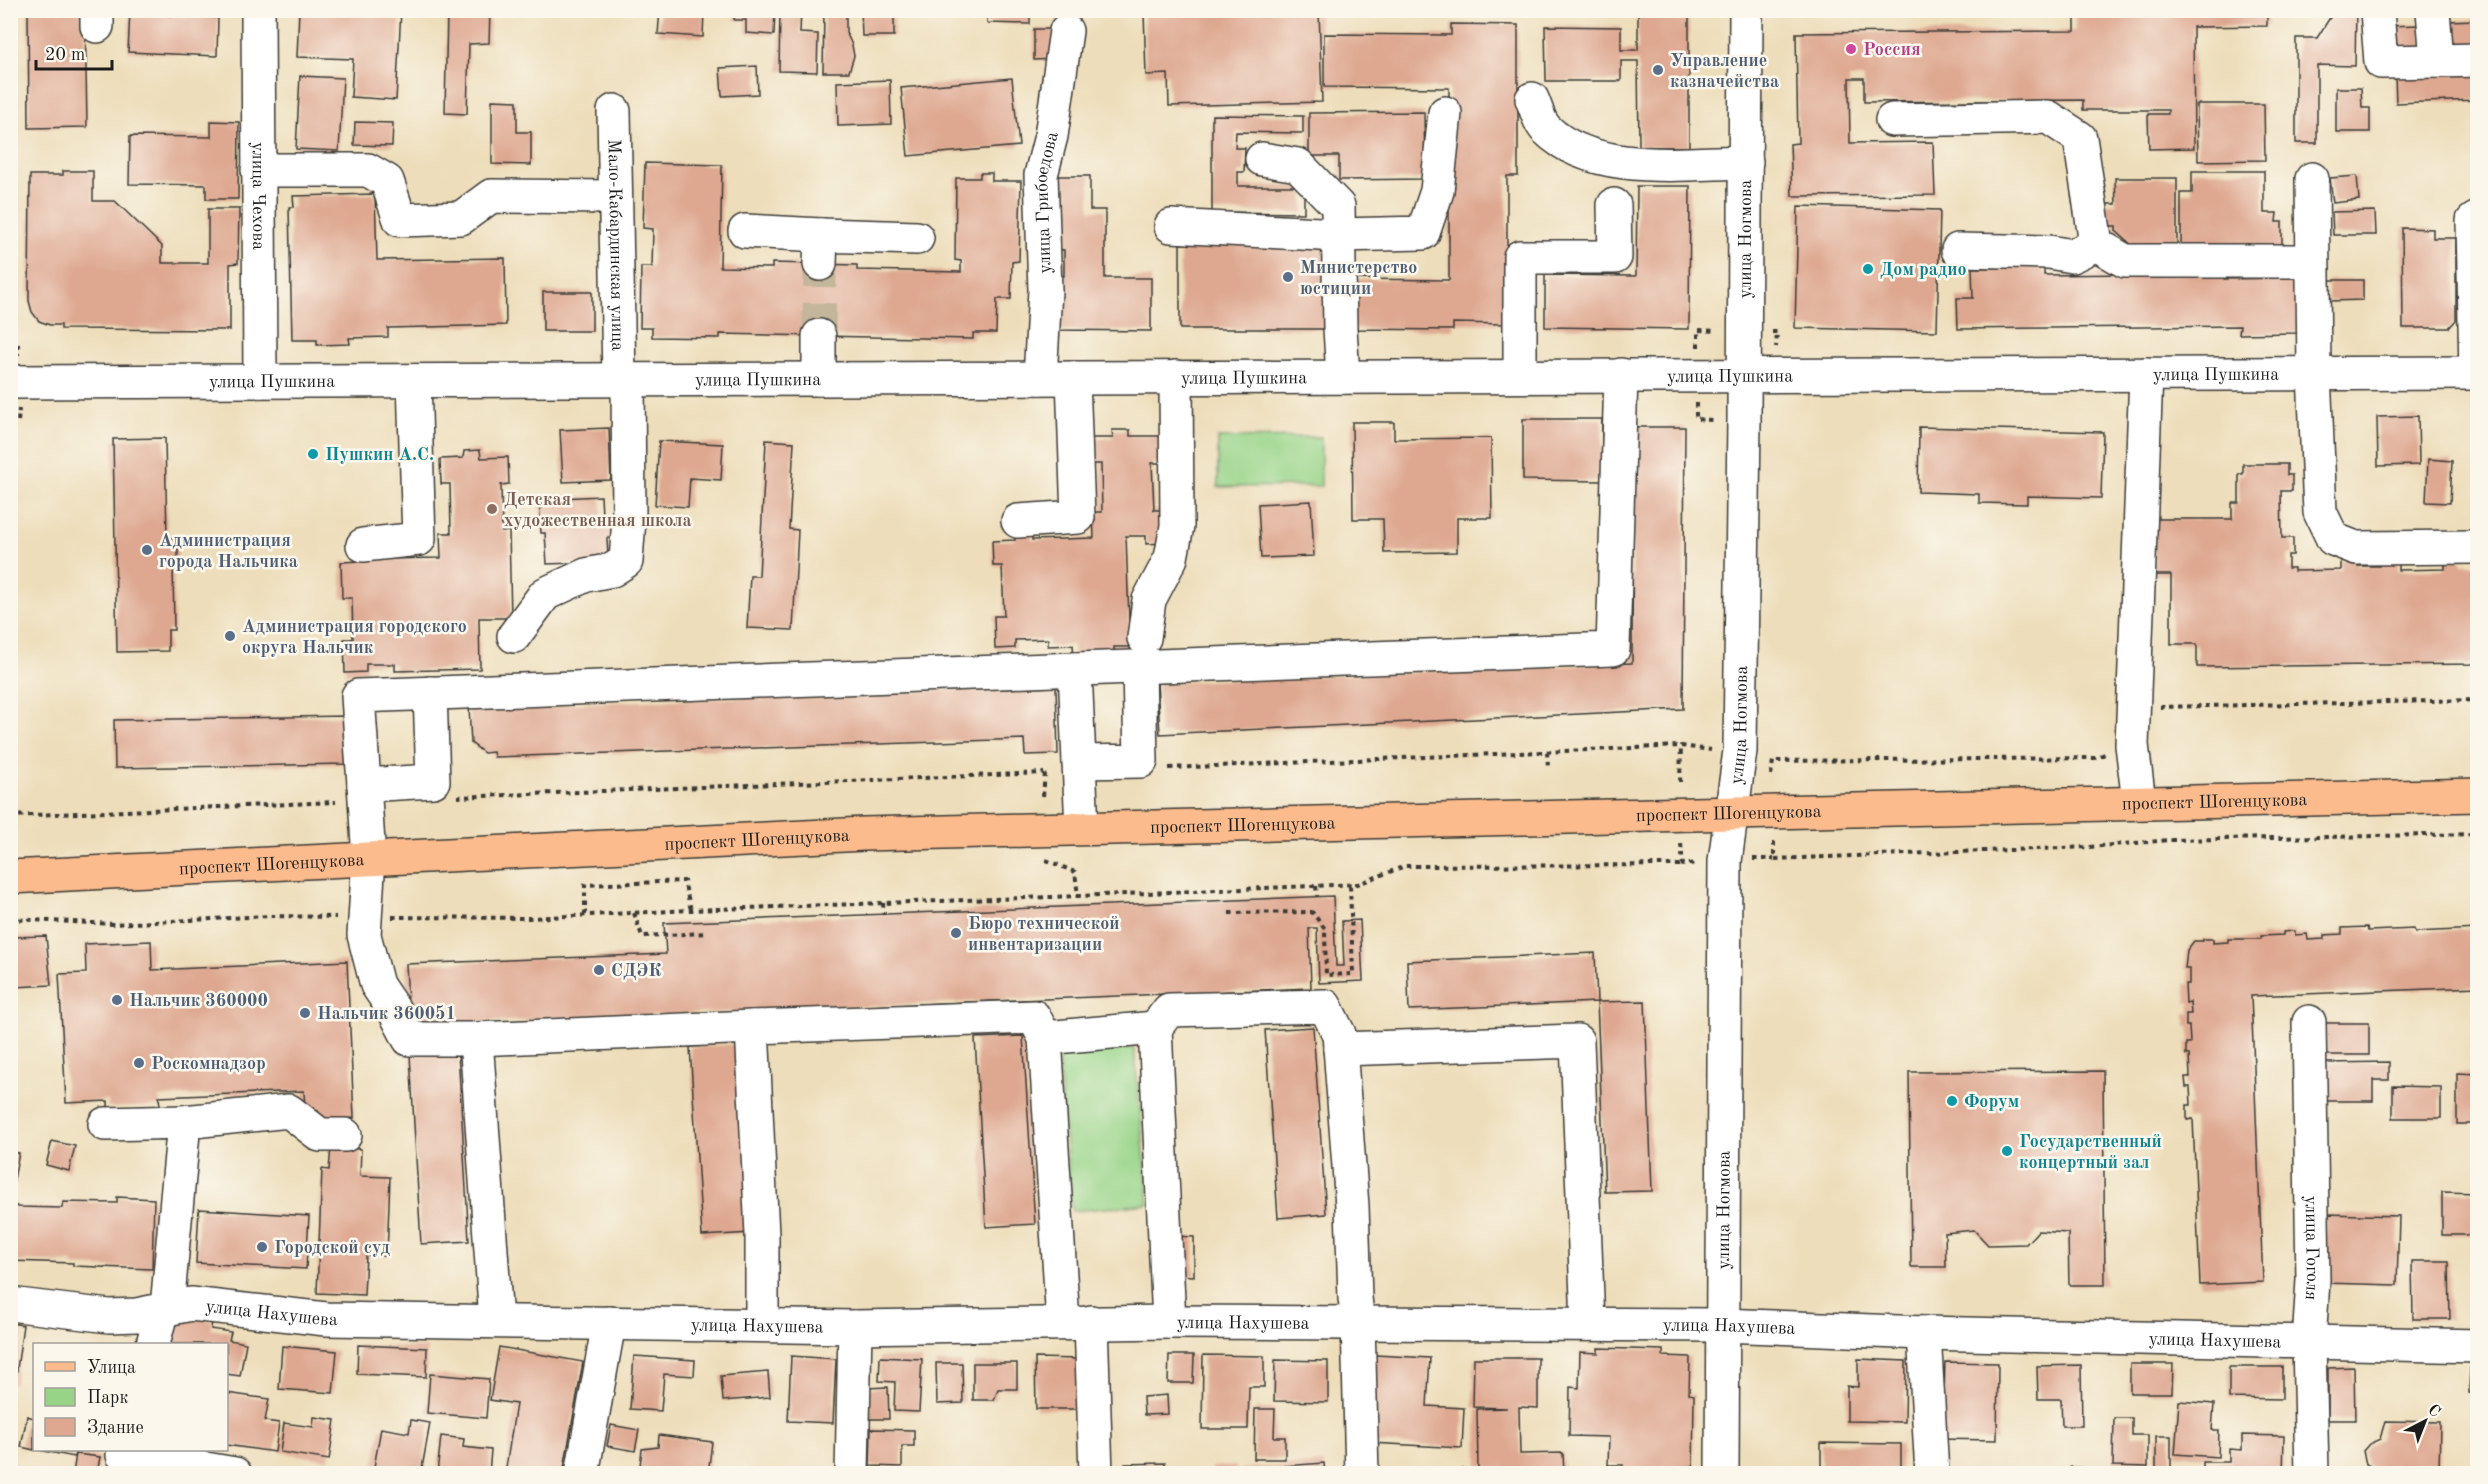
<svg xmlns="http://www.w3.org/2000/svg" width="2488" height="1484" viewBox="0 0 2488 1484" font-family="'Old Standard TT',serif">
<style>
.green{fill:#97d488;stroke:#5a7852;stroke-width:1.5}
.building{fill:#dea790}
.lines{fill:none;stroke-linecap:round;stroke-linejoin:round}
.minor-tunnel{stroke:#c3b69a;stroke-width:33;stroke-dasharray:33 16;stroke-linecap:butt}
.minor-casing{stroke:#3b3934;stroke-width:36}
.major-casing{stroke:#3b3934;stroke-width:36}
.path{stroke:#3b3934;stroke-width:4;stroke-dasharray:4.5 4.5;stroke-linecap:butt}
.minor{stroke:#fff;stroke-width:33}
.major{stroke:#fbbb8c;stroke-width:33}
.hotel-dot{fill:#d1479c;stroke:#fbf7ec;stroke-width:2}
.service-dot{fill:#5c6f8a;stroke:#fbf7ec;stroke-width:2}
.culture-dot{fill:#0f9aa8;stroke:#fbf7ec;stroke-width:2}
.education-dot{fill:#8d6e63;stroke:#fbf7ec;stroke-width:2}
.labels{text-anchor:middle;stroke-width:5;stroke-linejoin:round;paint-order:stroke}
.hotel-label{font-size:18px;font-weight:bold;fill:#b23c85;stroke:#fbf7ec;text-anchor:start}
.service-label{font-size:18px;font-weight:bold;fill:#4e5e75;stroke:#fbf7ec;text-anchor:start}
.street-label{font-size:18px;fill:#1c1c1c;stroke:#fbf7ec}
.culture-label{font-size:18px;font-weight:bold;fill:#0d838f;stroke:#fbf7ec;text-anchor:start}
.education-label{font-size:18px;font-weight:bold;fill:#785e54;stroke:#fbf7ec;text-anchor:start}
</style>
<rect width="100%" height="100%" fill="#fbf7ec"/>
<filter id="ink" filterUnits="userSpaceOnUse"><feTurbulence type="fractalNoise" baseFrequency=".0167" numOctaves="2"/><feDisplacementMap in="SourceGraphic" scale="12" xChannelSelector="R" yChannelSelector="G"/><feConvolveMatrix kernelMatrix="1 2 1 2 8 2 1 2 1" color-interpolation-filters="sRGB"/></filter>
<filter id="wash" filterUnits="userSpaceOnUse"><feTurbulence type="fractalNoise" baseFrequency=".008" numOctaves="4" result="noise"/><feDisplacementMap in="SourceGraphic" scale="24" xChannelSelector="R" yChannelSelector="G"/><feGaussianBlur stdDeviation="1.35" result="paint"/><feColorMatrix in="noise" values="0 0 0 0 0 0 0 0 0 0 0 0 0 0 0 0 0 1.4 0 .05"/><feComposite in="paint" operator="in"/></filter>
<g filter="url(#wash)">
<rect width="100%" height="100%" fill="#edddba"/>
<path class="green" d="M1321,437v49l-103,1v-49z
M1134,1048l15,156 -77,7 -14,-156z"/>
<g id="blocks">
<path class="building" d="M28,10h57l2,117 -58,1z
M130,10h31v5l57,3 -1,38 -89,-4z
M299,10h102l-5,90 -45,-3 2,-38 -56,-2z
M447,10h43l-1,33 -20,1 -2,70 -22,-1z
M660,10h44l-1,27 -45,-3z
M735,10h40l-1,25 -28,-2v-13h-12z
M780,10h21l-1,23 18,1 -1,38 -38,-1z
M824,10h22v22l6,13 2,11 -5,16h-26z
M861,10h33v26h-32z
M987,10h43v14l-43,-1z
M1153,10h166l3,92 -153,4 -1,-32 -22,1 -2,-63z
M1638,10h51v137h-50l-1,-86h-17v20h-75l-1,-55 76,1v23h17z
M2075,10h192v16l-74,1 1,121 -45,1 -1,-35h20v-4h-85v-10l-219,2v-24h-15l1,65 83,-1 2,53 -143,1 -2,-52 8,-1 -2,-110 279,-2z
M2331,10h25l-1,56 -38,-1v78h-21v-105h21l14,-22z
M2478,20v32l-32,1v-32z
M1451,24l67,1v151h-11v148l-54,-1v7l-103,-1v-50l99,1v-192l-125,-1v-53l127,1z
M2421,25l1,24 -35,1 -1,-24z
M1034,29h19l1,30 -20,1z
M757,66l1,28 -36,2 -2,-28z
M2478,72v28l-82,3 -1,-28z
M300,76l43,2 -4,73 -43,-2z
M1012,78l7,68 -111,10 -7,-68z
M890,80l1,44 -53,2 -1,-44z
M2336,88h25l1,20h8v24h-34z
M492,100l25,1v31h14v33l-39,-1z
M2197,104h67l1,56 -67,1z
M1424,112l1,67 -86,1v-24h-30v-43z
M1212,115l91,1v17l-67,-1 -1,16h10l-1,24h-6v14h66v27l-92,-1z
M211,121l28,1 -1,77h-32v-14l-77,-1 1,-48 81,1z
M355,122l38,1 -1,23 -38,-1z
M645,163l77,2 -2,102 52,1v-5l42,1 43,1v5l104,2v-11l-6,-1 1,-82h24v-5h12v8h29l-2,80 -7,1 -1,37h-14l-1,34h-23v6l-253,-5v4l-68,-1v-9h-12l1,-61h11l1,-38 -10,-1z
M63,171h30v30h22l47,45v17h46v-54h31l-1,54 -8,1v66l-169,-1v-4h-11l-11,-4 -7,-9 -3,-11 1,-126h33z
M2192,171h72v42h13l-1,9h6v27h-101v-56h11z
M1051,176h39v34h15v68h46v53l-97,-1v-54h10v-26l-13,-1z
M2357,176l2,24 -26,3 -3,-25z
M2115,178h62v73l-33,5 -28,-25v-5h-12v-22h12z
M1637,186h53l-1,143 -144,-2v-52l91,1z
M375,194l2,66 128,-2 1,67 -118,3v9l-39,1 1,6 -33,1v-5h-25l-3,-133h5l-1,-11z
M1798,206l142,4 -3,121 -142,-3z
M2375,211l1,24h-43l-1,-23z
M2402,228l31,1v9h23v82l-7,8h-46z
M1326,243v86h-146v-85z
M2044,267v8l180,-2v6l73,-1 1,55 -59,1 1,-8 -282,3 -1,-31h16l-1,-30z
M2328,280h35v20l-35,1z
M543,292h49v39h-49z
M2418,416l1,49 -41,1 -1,-49z
M1523,419h79v62l-79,-1z
M1352,422h42v17l97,-1 1,80h-35v34l-73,1 -1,-34h-30z
M1633,427h52l-2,282 -523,25 -3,-51 475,-20z
M1919,427l184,5 -2,66 -74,-2v8l-48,-1v-9l-61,-2z
M609,428l2,52 -48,2 -3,-52z
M1112,430h18v6h30l1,27h-9l2,47h10l1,33 -19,1v-8h-20l4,111h-16v9l-40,1 -1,-12 -25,1v-7l-33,1v8l-20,1 -1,-33h10l-2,-50h-9l-1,-25 23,-1v-7l16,-1 1,8 62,-2 -1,-26h9l-1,-48h-11v-26h23z
M165,438l2,100h11v25h-5l1,67h-6v21l-51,1 -4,-213z
M766,440l28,2 -5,87 9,1 -5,100 -46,-2 3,-52h9z
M659,441l64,3 -2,36 -31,-2 -2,29 -33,-2z
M480,450l1,8 27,-1 1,27 -8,1 1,47 7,-1 2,87h-32l1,51 -85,2v-7h-29v8l-21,1 -1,-34h9l-1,-41h-10l-1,-36 22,-1v-7l18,5 60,-1 -1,-25h11l-1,-49h-9l-1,-25 23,-1 1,-7z
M2428,459l24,2 -2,42 -24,-1z
M2243,464h44v11h5v16h-11l1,47h11v17h-5v13h6v3l47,-1v-9l17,-1v6h21v-7h19v11l47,-1v-10h16v5h17v100l-281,3v-23h-26v-69h-16l-1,-56h78v-16h7v-29h4z
M601,496l1,20h8l2,22h-5l1,21 -6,3 -55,2 -2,-31h-4l-2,-34z
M1311,501l3,55 -53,2 -3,-54z
M1056,687l2,67 -33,1 -1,-16 -530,18 -1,-5 -9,1 -13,-10 -2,-36z
M345,716l1,48 -231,4 -1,-48z
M1333,896l3,70h8l-2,-45 18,-1 3,61 -44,2 -2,-55h-8l2,60 -902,37 -3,-61 260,-10 -2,-31z
M2367,927l1,4 46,-2 1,3 63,-3v58l-227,9 12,286 -63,3 -7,-166 -6,1v-15h4l-1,-18h-4l-1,-10h5l-1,-22h-3v-12h4l-1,-17h-3v-12h5l-1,-12 -4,1 -1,-19h4v-15h-4l2,-19 7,-9h9v-2h10v4l15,-1v-3h33v-3l22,-1v-3l12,-1v4l12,-1 1,6 16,-1v-4l18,-1v-6z
M46,936l5,49 -36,2 -1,34h-4v-84z
M151,941l1,29 195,-9 7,157 -36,2v-9h-13l-1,-20 -145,6 1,9 -52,2v-7l-42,2 -7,-129 27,-1 -1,-29z
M1595,953l2,49 -188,8 -2,-49z
M1645,1001l7,190 -47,1 -8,-190z
M2326,1023h43v32h-43z
M1313,1027l13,187 -48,4 -13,-188z
M1023,1036l12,188 -49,3 -11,-189z
M739,1044l12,189 -49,3 -12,-189z
M458,1052l11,189 -48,3 -11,-189z
M2389,1062v18h-16v21h-47v-38z
M2103,1071l2,214h-36l-1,-52 -30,-2 -12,13 -38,1 -14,-15 -29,3 1,34h-35l-2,-195z
M2457,1073l21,1v50h-21z
M2393,1086l48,1v31h-48z
M52,1141l23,5 -6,25 -23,-6z
M331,1147l30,2 -1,27 30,1 -3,79 -21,-1 -2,40 -47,-2 5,-124 7,1z
M10,1152l9,1 -7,37h-2z
M2442,1192l36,1v42h-36z
M117,1197l37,2 -2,70 -79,-3v-3l-63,-2v-59l8,5 44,1 1,-6 54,1z
M199,1209l110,7 -3,53 -110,-6z
M2325,1214l74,2 -2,69 -74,-2z
M1174,1236l20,1v39l-20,-1z
M2412,1261h37l1,58h-37z
M173,1315l39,6 -1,8 20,3 -2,8 17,3 -6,33 -14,-2v-30h-57z
M10,1323l13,2 -8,59 -5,-1z
M358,1345l69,3 -1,29 -69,-3z
M282,1346l55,5 -4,42 -54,-4z
M499,1347l84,15 -20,112h-58l11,-70 -26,-4z
M1598,1348l65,2v6l27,1 -1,37 5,1 -1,79h-70v-9h-15l1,-28 -40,-1 1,-49 9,1 1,-36 18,1z
M1169,1355h25l-1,28h-25z
M1203,1355l61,1v31h-15l-1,42h-46z
M1375,1355l55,3 -3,48 37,2 -2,40 -91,-5z
M634,1356l61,4 -1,16 -30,-2 -3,37 -31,-2z
M791,1356l45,3 -3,64 -45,-2z
M880,1357l42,2 -3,53 -25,-1 1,-29 -16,-1z
M1035,1358l45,1v50h-44z
M1474,1358h64v50l-19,-1 1,47 43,-1 1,21h-102v-5h16l-1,-60 30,-1 -34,-1z
M1858,1359l48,2 -1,61 -58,-1v-35l11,1z
M1275,1360l53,1v41l-54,-1z
M1945,1362l53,1 -1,77 -62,-1 9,-42z
M936,1363h26l1,40 -26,1z
M973,1363h44v26h-19l-4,11h-21z
M2130,1364h43l-1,29h-42z
M2081,1365l1,61h-20l-1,-27h-23l-1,-33z
M2229,1367h53v32l-53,-1z
M2354,1367l1,53h-27v-52z
M2470,1368h8v25h-9z
M768,1372l2,25 -47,4 -2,-25z
M430,1374l59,5 -3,39 -59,-5z
M888,1387l1,32h-22l-1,-31z
M227,1393l42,6 -4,22 14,2 -4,29 -49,-7z
M1167,1395l1,19 -24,1 -1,-18z
M2179,1401l35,3 -2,26h7l-1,27 -43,-3z
M1255,1409h20l-1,28h11v22h-31z
M27,1416l7,2v32l-13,-3z
M314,1417l21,3 -6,40 -49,-8 4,-29 29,4z
M2114,1418h18v17h16v32l-35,-1z
M411,1420l19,3 -9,51 -47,-7 7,-39 28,5z
M2385,1421l55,1 -1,52h-60v-3l-13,-7 -3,-13 6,-7 11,-5z
M611,1425l28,5 -4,21 -28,-5z
M871,1429l43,1v16h-12v21l-32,-1z
M659,1435l53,7 -4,32h-69l3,-25 16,-2z
M2242,1435l42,1 -1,38h-80v-12h26v-13l13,1z
M441,1436l23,3 -1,8 28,3 -2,24h-52z
M2156,1436h15v38h-15z
M1821,1443l80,1v30h-80z
M39,1450h37l-2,7z
M76,1454l24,3 -3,17h-24z
M1165,1463v11h-40v-10z
M1324,1463l1,11h-84v-5z
M1236,1466l1,8h-25l-1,-7z
M2070,1467l18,1v6h-19z"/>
</g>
</g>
<g filter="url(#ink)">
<use href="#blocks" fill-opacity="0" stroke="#3b3934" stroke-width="1.5"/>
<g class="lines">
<path class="minor-tunnel" d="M819,336l1,-72"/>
<defs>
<g id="minor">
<path id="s1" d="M258,10l2,371"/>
<path d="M2433,10l4,51 41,-1"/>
<path d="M2377,11l4,51 56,-1"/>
<path d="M97,26v-16"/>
<path d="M1532,99c4,9 7,23 14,30 47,47 138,34 200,33"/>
<path id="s2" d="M614,111l5,269"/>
<path d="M1892,120l156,-3 32,21 16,106 29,17h186"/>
<path d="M1262,159l36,6 40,41 2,122 3,49"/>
<path d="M258,170h110l19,11 13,39 61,-2 30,-22 124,1"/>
<path d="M2312,179l2,194 6,139 13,27 23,9 122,-1"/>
<path d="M1171,226l168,9 84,-2 14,-42 8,-78"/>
<path d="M745,231l76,4"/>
<path d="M1958,250l91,2 23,4 24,-12"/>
<path d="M820,264l1,-29 96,3"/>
<path d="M2476,373l-3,-152 5,-3"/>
<path d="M1520,376v-119h95l-1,-52"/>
<path id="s3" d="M1040,378l5,-88 -4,-115 10,-39 15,-105"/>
<path d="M819,379v-43"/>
<path id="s4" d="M10,382l2468,-9"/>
<path d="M1018,521l60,-4 -5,-139"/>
<path d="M363,545l56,-6 -5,-158"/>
<path d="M514,636l31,-42 41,-19 26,-5 14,-9 3,-43 -1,-139"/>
<path d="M1144,638l5,-38 22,-42 6,-32 -1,-149"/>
<path d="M1075,669l4,93"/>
<path d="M364,785l69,-4 -3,-88"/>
<path d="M2139,802l-7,-57 14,-371"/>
<path d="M1082,828l-3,-66 62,-1 -2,-93"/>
<path id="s5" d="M2309,1022l4,258 -4,63 3,131"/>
<path d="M752,1027l282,-10 11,21 18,285"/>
<path d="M1045,1038l110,-10"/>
<path d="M476,1039l276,-12 10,208v90"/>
<path d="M1340,1049l237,-8 11,283"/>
<path d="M184,1122l105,-11 31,24h25"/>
<path d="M105,1124l79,-2 -17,186"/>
<path id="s6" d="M10,1304l99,12 28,-1 54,-11 135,15 529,8 314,-5 552,3 203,8 554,13"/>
<path d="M496,1321l-20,-282h-67l-15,-29 -17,-25 -13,-50 5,-77 -11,-162 1255,-47 8,-274"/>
<path d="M1091,1322l5,152"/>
<path d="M1169,1322l-14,-294 14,-18 156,-4 14,28 13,172 3,92 3,24 4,152"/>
<path d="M1924,1333l8,141"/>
<path d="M153,1344l9,-35"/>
<path d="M123,1455l112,19"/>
<path d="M582,1474l27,-151"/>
<path d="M852,1474l3,-147"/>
<path id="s7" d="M1722,1474l3,-613 15,-110 4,-331 2,-410"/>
</g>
<g id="major">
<path id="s8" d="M10,877l854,-43 1614,-39"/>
</g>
</defs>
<use href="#minor" class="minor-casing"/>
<use href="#major" class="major-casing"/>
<path class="path" d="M1772,332h5l-1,15
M10,343h8v12
M1698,347v-17l18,1
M1696,403v16l16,1
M10,422h8l1,-13
M2160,707l318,-7
M1547,752l1,15
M1169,768l512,-22
M1771,775l2,-14 322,-3 10,-4
M1680,782l1,-36 30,4
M1043,796l2,-23
M457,797l587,-24
M10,816l326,-14
M1774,842v17l315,-12 81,-7 308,-6
M1681,844l2,21 14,-2
M1753,859h21
M1046,860l29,12 3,24 280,-12 47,-18 278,-1
M1316,886l1,11
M883,903l1,12
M634,913l8,23 65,-3
M1229,913l83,-1 13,17 1,46 27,-1 -3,-90
M585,915v-30l99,-4 7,29
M392,917l137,1 162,-8 387,-14
M10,919l104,5 155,-8 67,1"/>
<use href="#minor" class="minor"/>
<use href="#major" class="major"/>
</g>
</g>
<circle class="hotel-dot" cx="1851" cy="49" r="6"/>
<g class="service-dot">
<circle cx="1658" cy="70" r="6"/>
<circle cx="1288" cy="277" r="6"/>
<circle cx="147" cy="550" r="6"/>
<circle cx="230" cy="636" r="6"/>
<circle cx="956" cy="933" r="6"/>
<circle cx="599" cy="970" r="6"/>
<circle cx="117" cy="1000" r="6"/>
<circle cx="305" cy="1013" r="6"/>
<circle cx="139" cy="1063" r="6"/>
<circle cx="262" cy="1247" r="6"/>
</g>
<g class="culture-dot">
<circle cx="1868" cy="269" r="6"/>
<circle cx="313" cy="454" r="6"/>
<circle cx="1952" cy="1101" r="6"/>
<circle cx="2007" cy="1151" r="6"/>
</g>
<circle class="education-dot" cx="492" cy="509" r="6"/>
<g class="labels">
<g class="hotel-label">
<text x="1863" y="55">Россия</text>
</g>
<g class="service-label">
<text x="1670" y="66">Управление<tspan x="1670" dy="21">казначейства</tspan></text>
<text x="1300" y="273">Министерство<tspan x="1300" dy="21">юстиции</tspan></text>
<text x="159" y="546">Администрация<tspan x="159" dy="21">города Нальчика</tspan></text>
<text x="242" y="632">Администрация городского<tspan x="242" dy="21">округа Нальчик</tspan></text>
<text x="968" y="929">Бюро технической<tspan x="968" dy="21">инвентаризации</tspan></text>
<text x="611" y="976">СДЭК</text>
<text x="129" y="1006">Нальчик 360000</text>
<text x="317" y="1019">Нальчик 360051</text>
<text x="151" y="1069">Роскомнадзор</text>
<text x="274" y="1253">Городской суд</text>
</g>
<g class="street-label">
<text dy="6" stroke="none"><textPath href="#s1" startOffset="186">улица Чехова</textPath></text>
<text dy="6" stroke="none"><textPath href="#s3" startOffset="176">улица Грибоедова</textPath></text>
<text dy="6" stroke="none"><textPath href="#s7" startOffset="1236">улица Ногмова</textPath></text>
<text dy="6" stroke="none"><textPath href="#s2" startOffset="134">Мало-Кабардинская улица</textPath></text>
<text dy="6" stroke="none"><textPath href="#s4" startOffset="2206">улица Пушкина</textPath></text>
<text dy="6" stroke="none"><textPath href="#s4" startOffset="1720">улица Пушкина</textPath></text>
<text dy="6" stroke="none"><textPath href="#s4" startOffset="1234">улица Пушкина</textPath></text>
<text dy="6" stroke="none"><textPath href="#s4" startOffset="748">улица Пушкина</textPath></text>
<text dy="6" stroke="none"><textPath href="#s4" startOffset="262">улица Пушкина</textPath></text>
<text dy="6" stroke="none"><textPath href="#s7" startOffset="750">улица Ногмова</textPath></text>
<text dy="6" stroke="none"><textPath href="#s8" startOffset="2206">проспект Шогенцукова</textPath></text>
<text dy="6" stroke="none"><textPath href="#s8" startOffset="1720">проспект Шогенцукова</textPath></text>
<text dy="6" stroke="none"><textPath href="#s8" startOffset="1234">проспект Шогенцукова</textPath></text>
<text dy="6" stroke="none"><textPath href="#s8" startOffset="748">проспект Шогенцукова</textPath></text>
<text dy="6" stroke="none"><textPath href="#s8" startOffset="262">проспект Шогенцукова</textPath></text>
<text dy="6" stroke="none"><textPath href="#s7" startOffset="264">улица Ногмова</textPath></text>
<text dy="6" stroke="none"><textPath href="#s5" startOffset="226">улица Гоголя</textPath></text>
<text dy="6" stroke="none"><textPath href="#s6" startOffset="264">улица Нахушева</textPath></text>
<text dy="6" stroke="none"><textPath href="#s6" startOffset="1236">улица Нахушева</textPath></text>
<text dy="6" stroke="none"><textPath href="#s6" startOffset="750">улица Нахушева</textPath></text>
<text dy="6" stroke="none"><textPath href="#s6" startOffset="1722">улица Нахушева</textPath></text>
<text dy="6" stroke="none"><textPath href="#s6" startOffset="2208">улица Нахушева</textPath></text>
</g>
<g class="culture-label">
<text x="1880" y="275">Дом радио</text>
<text x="325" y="460">Пушкин А.С.</text>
<text x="1964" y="1107">Форум</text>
<text x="2019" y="1147">Государственный<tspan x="2019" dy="21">концертный зал</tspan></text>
</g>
<g class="education-label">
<text x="504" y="505">Детская<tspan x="504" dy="21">художественная школа</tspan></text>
</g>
</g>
<rect width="2488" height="1484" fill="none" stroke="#fbf7ec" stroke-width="36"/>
<rect x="33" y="1343" width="195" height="108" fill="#fbf7ec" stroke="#a29f99" stroke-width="1.5"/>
<rect x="45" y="1362" width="30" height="9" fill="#fbbb8c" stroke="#a29f99" stroke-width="1.5"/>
<text x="87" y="1373" font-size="18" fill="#1c1c1c">Улица</text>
<rect x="45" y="1388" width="30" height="18" fill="#97d488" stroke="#a29f99" stroke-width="1.5"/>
<text x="87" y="1403" font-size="18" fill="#1c1c1c">Парк</text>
<rect x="45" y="1418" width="30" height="18" fill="#dea790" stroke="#a29f99" stroke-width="1.5"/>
<text x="87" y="1433" font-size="18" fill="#1c1c1c">Здание</text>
<g transform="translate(2425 1421) rotate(42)" stroke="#fbf7ec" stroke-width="4.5" paint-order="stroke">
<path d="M0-4.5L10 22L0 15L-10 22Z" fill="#1c1c1c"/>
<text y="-9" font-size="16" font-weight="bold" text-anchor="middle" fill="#1c1c1c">С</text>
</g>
<path d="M36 60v9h76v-9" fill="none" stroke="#1c1c1c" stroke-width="3"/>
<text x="45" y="60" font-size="18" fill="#1c1c1c" stroke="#fbf7ec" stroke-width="4.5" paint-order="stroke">20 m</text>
</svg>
